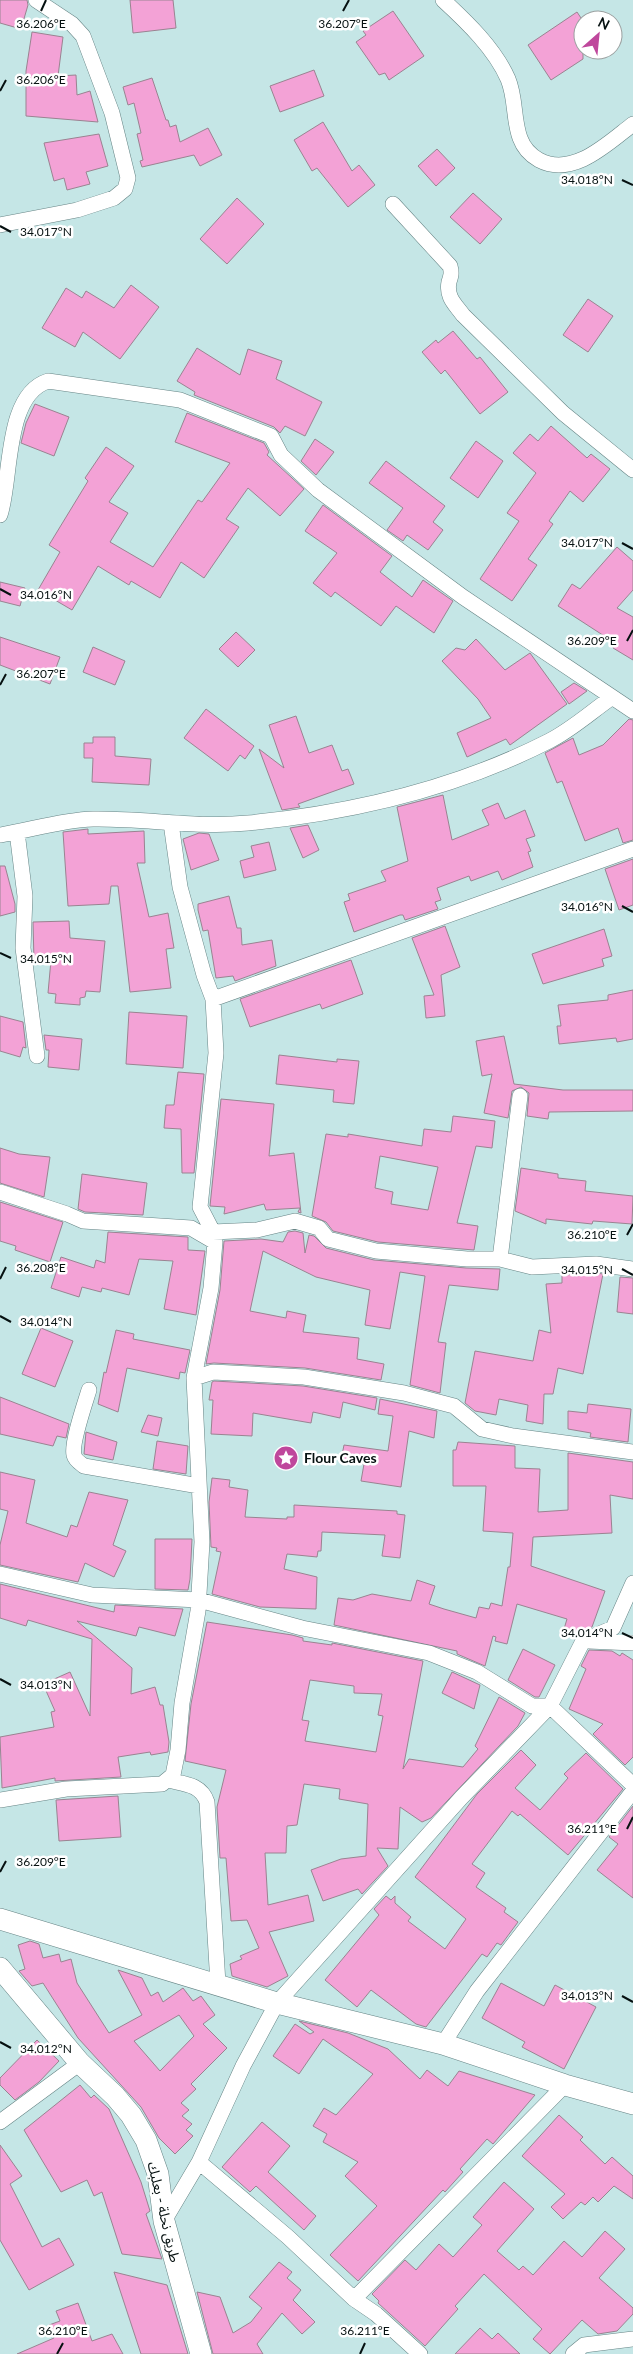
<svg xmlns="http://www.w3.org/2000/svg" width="633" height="2354" viewBox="0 0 633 2354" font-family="Lato,'Noto Sans Arabic',sans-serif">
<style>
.building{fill:#f3a2d6;stroke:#9a8391;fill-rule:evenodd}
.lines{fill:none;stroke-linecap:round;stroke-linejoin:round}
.street-casing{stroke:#668485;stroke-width:16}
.secondary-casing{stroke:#668485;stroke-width:22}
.street{stroke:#fff;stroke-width:15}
.secondary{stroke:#fff;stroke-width:21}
.ticks{fill:none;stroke:#061111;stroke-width:2}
.labels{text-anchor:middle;stroke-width:5;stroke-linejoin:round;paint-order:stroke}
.poi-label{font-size:14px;font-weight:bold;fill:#061111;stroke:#fff;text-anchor:start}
.street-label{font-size:14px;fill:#061111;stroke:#fff}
.ticks-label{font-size:12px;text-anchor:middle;fill:#061111;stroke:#fff;stroke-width:5;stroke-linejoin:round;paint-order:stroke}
</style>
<rect width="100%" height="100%" fill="#c5e6e6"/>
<path class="building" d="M0,0h27l1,5 -7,24 -21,-6z
M130,0h43l3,28 -43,5z
M393,11l31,45 -35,24 -4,-7 -6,2 -23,-33 10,-7 -3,-4z
M577,12l6,9v38l-32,21 -23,-35z
M32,32l31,5 -5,39 18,-1 1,20 13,-4 8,31 -72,-6v-45z
M314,70l10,26 -44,16 -10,-26z
M152,78l14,42h2l2,7 6,-2 4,17 28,-14 14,27 -22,11 -6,-11 -52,12 -2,-6 3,-1 -6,-26 4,-1 -7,-30 -6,2 -5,-18z
M323,122l29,49 7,-6 16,20 -27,22 -31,-39 -5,3 -18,-31z
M99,134l9,32 -22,6 4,12 -23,6 -3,-12 -10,3 -10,-38z
M437,149l18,19 -19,18 -18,-20z
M473,193l29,26 -22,25 -30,-27z
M237,198l27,26 -37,40 -27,-25z
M131,285l28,22 -39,52 -37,-27 -8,15 -33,-19 24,-40 16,10 4,-7 28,17z
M588,299l25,17 -25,36 -25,-17z
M453,331l24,28 3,-2 28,35 -28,22 -35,-44 -4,4 -19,-22 14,-12 2,3z
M197,348l43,27 8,-26 34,12 -6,18 46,23 -17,34 -20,-10 -5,7 -6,-6 -80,-32 1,-3 -18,-11z
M35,404l34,13 -15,39 -33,-13 5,-20z
M187,413l77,30 5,9 -2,3 37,34 -24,27 -32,-28 -22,31 13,8 -35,51 -23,-16 -21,36 -29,-17 -2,4 -31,-19 -26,44 -34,-20 22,-38 -11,-7 39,-64 -3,-3 21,-31 28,19 -25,36 19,11 -18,29 43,25 45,-67 4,2 28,-39 -55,-21z
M551,426l36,32 4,-4 19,15 -27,33 -13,-11 -21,30 4,3 -25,35 9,6 -25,36 -32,-22 39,-58 -12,-8 29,-40 -23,-20 17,-19 8,7z
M315,439l19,13 -18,23 -15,-14z
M476,441l27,20 -25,37 -28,-20z
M386,461l59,45 -12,16 10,8 -15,20 -21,-15 -4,6 -16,-11 16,-22 -34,-25z
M323,505l69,51 -12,16 32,25 11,-17 30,21 -19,32 -38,-27 -15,20 -46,-34 -4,5 -18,-14 24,-30 -32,-22z
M617,547l16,14v29l-16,18 16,9v43l-20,-12 2,-5 -57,-37 14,-22 8,5z
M0,582l25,6 -5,18 -20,-5z
M236,632l19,18 -17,17 -19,-18z
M0,637l60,20 -10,27 -50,-19z
M476,639l29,31 25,-17 37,51 -57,41 -4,-6 -39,18 -10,-24 34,-15 -13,-19 -36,-38 14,-13 9,2z
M93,647l32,14 -10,24 -32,-13z
M574,683l13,8 -18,13 -8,-12z
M206,709l48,37 -9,13 -5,-4 -12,16 -44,-33z
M296,716l13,37 23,-8 10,26 6,-2 6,15 -56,20 2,3 -18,3 -23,-61 25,19 -15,-43z
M629,719l4,1v120l-10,3 -5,-15 -33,13 -23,-60 -5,2 -12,-30 28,-15 6,17 24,-10z
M93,737h22v19l36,3 -2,26 -57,-3 1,-24h-9v-15h9z
M443,795l9,45 37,-15 -7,-15 16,-7 7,16 20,-9 10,26 -9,3 5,12 -3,1 5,15 -31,13 -4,-9 -27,10 -2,-5 -32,12 4,12 -6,2 3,7 -33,11 -2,-5h-3l-46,17 -10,-30 6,-2 -2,-6 38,-13 -5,-10 27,-10 -11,-54z
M308,825l11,25 -16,8 -13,-30z
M88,829v5l56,-3 1,32h-8l12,54 19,-4 6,35 -8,1 5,39 -41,4 -12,-106h-7l-2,18 -41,2 -5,-74z
M199,833l10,1 10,26 -28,10 -8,-31z
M269,842l7,28 -32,8 -4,-17 14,-4 -3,-11z
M633,859v46l-14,5 -14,-41z
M0,866h5l10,38v8l-15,4z
M229,896l8,32h4l1,17 30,-5 4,26 -41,15 -2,-5 -17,2 -8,-48 -5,1 -5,-21v-6z
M69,921l1,17 35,3 -5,51 -14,-1 -1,6 -5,1v7l-25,-2 1,-9 -8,-1 3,-33 -17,1 -1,-39z
M445,926l15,41 -19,8 4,41 -19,2 -2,-22 10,-1 -22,-57z
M604,929l8,27 -10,3 2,7 -61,18 -11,-30z
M351,960l12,34 -41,15 -2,-5 -70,23 -10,-28z
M633,990v49l-16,3 -1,-4 -57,6 -2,-18h4l-3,-21 50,-5v-5z
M129,1012l58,4 -4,52 -57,-4z
M0,1016l23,6 3,26 -3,-1 -3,10 -20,-6z
M44,1035l38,4 -3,31 -31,-3 1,-17h-3z
M504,1036l10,48 49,6h70v21l-84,1 -1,7 -21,-3 2,-23 -8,-6 -9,4 -4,27 -24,-5 8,-39 -10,2 -6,-35z
M279,1055l58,7v-3l22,2 -5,43 -21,-2 1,-12 -58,-6z
M178,1072l26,2 -10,99h-12l-1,-44 -17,-1 2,-23h8z
M221,1099l53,5 -5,52 25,-3 7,60 -3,-1 2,-4 -34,2 -2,-6 -40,10 1,-7 -15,-1z
M453,1116l42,5 -3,27 -16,-2 -19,77 21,3 -4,24 -96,-8 -45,-11 -7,-9 -14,-6 14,-82 22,3v-3l74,12 2,-17 27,3zM380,1156l58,11 -10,43 -37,-6 2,-12 -18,-4z
M0,1148l19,6 31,3 -6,40 -44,-14z
M521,1168l37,6v4l28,3 -1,10 48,5 -1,28 -39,-3 -1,3 -46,-5v5l-31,-13z
M82,1174l65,9 -4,32 -58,-3 -7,-3z
M0,1202l63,20 -13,40 -35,-12 1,-4 -16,-5z
M295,1231l8,2 2,20 4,-18 5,1 12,12 48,12 92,8 34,1 -2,21 -49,-5 -11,57 8,1 -6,50 -30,-8 15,-109 -25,-4 -10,57 -25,-4 5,-35 -54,-13 -53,-26 -13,60 36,7 1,-7 19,4 -3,17 56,6 -2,21 27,5 -3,16 -76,-12 -91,-5 -8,1 14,-74 4,-49 37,-2 22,3 5,-10z
M108,1232l80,5v13l17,1 -9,64 -32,-6 9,-48 -34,-2 -10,36 -27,-7 -1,4 -19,-5 -3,10 -28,-9 10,-31 33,11 2,-8 9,3z
M596,1273l7,1 -20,100 -25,-6 -5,26h-9l-1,30 -17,-3 2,-16 -29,-6 -3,16 -21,-4 -10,-8 10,-52 58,10 6,-31 12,3 -5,-49 16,-1v-8z
M620,1277l13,1v36l-16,-2z
M41,1328l32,13 -18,46 -33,-13z
M116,1330l18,4 -1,5 57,11 -5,23 -5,-1 -1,7 -52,-11 -9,44 -20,-8 6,-32 2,1z
M214,1381l89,5 74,12 -2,12 -32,-8 -3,16 -27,-6 -2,11 -58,-10 -1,23 -41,-2 2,-34h-4l3,-18z
M0,1397l69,27 -3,14 -9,-2 -4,10 -53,-12z
M380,1399l57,12 -3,27 -25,-7 -8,56 -40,-6 3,-17 -23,-4 3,-15 44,6 5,-35 -15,-2z
M588,1404l43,5 -3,33 -38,-5 1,-4 -23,-4v-18l19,2z
M148,1415l14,3 -4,18 -17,-4z
M86,1432l31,10 -4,18 -29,-6z
M157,1441l31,5 -2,28 -33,-5z
M458,1442l57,4v22l25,1 -2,43 30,-2v-57l65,9v37l-23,-4 2,38 -79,4 -2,29 74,25 -13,36 -15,7 -13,-5 3,-10 -50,-15 -10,40 -12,-3 1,-4 -3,-1 -8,30 -28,-12v-3l-123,-26 4,-27 15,2 19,-6 39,7 6,-21 18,6 -6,18 15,5 32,9 3,-11 10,2 2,-6 11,3 6,-39h2l3,-34 -30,-2 3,-45h-33v-36h3z
M0,1472l35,8 -9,43 41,14 4,-12 6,2 12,-35 39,8 -15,45 13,6 -12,26 -29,-14 -7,19 -78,-17v-20l8,-34 -8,-2z
M212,1478l18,2 -1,7 19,3 -3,27 42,2v-2h7v-12l103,6v3l8,1 -5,43 -18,-2 3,-21 -63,-3 -1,19h-3l-1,6 -30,-3 -3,15 33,8 -1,32 -56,-2 -48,-13 9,-42 -5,-1 1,-3 -6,-1 -2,-45z
M155,1539h37l-2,40 -2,11 -33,-1z
M0,1584l114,28 1,-7 68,4 -8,27 -36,-9 -3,9 -59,-15 55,47 -1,26 24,-7 5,18h3l6,37 -1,10 -17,3 -1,-3 -32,5 3,20 -66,4v-3l-53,10 -2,-51 54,-10 -3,-15 4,-1 -12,-27 27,-12 20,44 2,-77 -64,-19 -2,6 -26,-8z
M207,1622l85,13 11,3v3l29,4v-2l91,18 -20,108 6,-10 54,8 15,-18 -3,-3 24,-49 26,16 -7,13 -87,92 -9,4 -22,-15 -2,42 -21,-1 11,18 -26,28 -4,-5 -35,12 -12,-31 30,-11 25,-3 2,-52 -29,-5 1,-10 -36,-5 -7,41 -10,1 -1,27h-21l3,52 40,-10 6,26 -45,11 19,44 -21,11 -35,-11 -2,-12 12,-5 -2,-3 19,-8 -12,-28 -16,1 -5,-63h-6l-3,-51 9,-37 -41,-9 6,-57zM310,1680l44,6v7l28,1 -4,21 5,1 -7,36 -71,-11 4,-20 -7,-1z
M523,1649l32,16 -16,32h-4l-27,-17z
M589,1650l23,1 8,5 2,-3 11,7v97l-8,8 -32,-31 10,-10 -34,-15 17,-40 -5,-3z
M452,1672l28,13 -6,24 -32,-16z
M521,1750l15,15 -21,23 25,22 28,-32 -4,-4 22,-21 37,36 -55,66 -48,-41 -2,2 -6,-5 -40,53 13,9 -9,14 30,21 -2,4 14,10 -17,23 -4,-2 -10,14 -5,-3 -56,73 -10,-3 -45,-34 -14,17 -32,-27 54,-65 -5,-6 12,-13 5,4 4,-4v7l16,14 -3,4 37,28 21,-30 -51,-42 62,-83z
M118,1796l3,41 -62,4 -3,-41z
M633,1806v92l-36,-28 21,-26 -9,-7z
M30,1941l9,3 4,14 16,-4 2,8 10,-3 6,24 32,50 33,-18 -24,-45 24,8 9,18 7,-4 5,10 20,-14 10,13 8,-5 14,19 -12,9 24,24 -36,36 5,5 -15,14 8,7 -7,6 10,8 -6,6 7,6 -18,18 -16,-16 -18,-31 -63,-69 -35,-55 -11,3 -13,-15 6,-2 -7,-24zM179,2015l15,21 -34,35 -26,-30z
M501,1983l43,23 11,-21 41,22 -32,62 -42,-22 3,-5 -43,-24z
M299,2021l49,12 40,16 32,30 7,-9 21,16 11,-15 76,24 -42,49 -6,-5 -27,30 3,3 -18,20 -2,-2 -85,91 -28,-26 47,-49 -32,-30 13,-14 -35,-20 4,-8 -14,-8 11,-18 12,7 37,-41 -50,-35 -24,35 -26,-18 22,-32 15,10 4,-2z
M37,2040l22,21 -20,21 -24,18 -15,-15v-7z
M80,2085l11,13 3,-3 15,14 32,73 9,29 -4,3 16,45 -40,-5 -20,-62 -8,4 -7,-16 -26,12 -37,-62z
M559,2115l24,22 -3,3 25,24 7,-7 21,19v23l-19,-13 -16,16 -5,-5 -8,8 -4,-3 -18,17 -12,-12 14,-13 -43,-38z
M262,2122l28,24 -22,26 48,44 -12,14 -48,-44 -6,6 -28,-25z
M0,2145l22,31 -12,8 32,63 17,-9 15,27 -45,25 -29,-50z
M504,2182l30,27 -37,42 22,19 4,-4 10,9 31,-34 18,16 23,-26 20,18 -26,29 34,30v6l-16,17 -19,3 -16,-14 -32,34 -17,-15 9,-10 -58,-55 -29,32 3,3 -33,37 -47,-43 1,-2 -7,-7 33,-34 11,10 23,-26 14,13 29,-32 -9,-8z
M279,2262l13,10 -5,6 14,12 -8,10 22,22 -13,12 -20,-21 -25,31 6,10h-50l-16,-62 23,5 13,36 18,-11 11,-14 -13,-11z
M114,2272l53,13 21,69h-47z
M78,2303l14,38 20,-7 11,20h-106l37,-16 -5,-13 11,-4 -4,-10z
M480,2328l12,11 6,-6 22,21h-65z"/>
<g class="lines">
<defs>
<path id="street" d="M443,0c24,22 52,49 65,79 8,19 5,40 12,59 4,11 10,17 19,22 34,18 69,-17 94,-36
M393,204l57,62c2,7 1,10 -1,16 -3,15 6,22 14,33l100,98 70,57
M0,225l77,-15 37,-12 11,-9 3,-11 -16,-65 -29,-77 -11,-12 -36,-24
M0,515c12,-36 4,-120 48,-134l132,19 91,36 10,19 37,35 145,107 170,114
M17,832l8,64 -2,52 14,108
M0,835c31,-5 61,-15 93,-16 51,-1 103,9 155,4 102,-10 209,-35 301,-82 22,-11 42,-29 62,-43
M213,999l420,-150
M0,1192l67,22 16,7 108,7 24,14
M213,1232l44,-2 38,-9 24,7 9,11 48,12 91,8h33l32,8 64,-3 37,5
M500,1259l20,-163
M194,1378l19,-6 91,5 100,16 50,13 28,23 31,7 120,16
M89,1390c-4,13 -18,54 -15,65 1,5 6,8 10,11l115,20
M0,1574l92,21 107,5 103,28 127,25 48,19 55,34h18l83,79
M589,1641l44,2
M168,1780c16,4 33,4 39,22l11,182
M0,1800l66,-11 96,-5 11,-9 5,-25 4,-47 16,-92 4,-69 -8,-164 17,-90 4,-46 -2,-10 -13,-25 16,-154 -3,-54 -9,-24 -24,-88 -9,-64
M443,2044l34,-53 156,-200
M0,2122l80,-59
M199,2162l89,75 66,62 22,15 44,40
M164,2221l35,-59 44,-96 34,-63 184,-205 89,-92 33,-65 30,-13 20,-45
M354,2299l211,-214
M573,2354l11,-9 49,-6"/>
<path id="secondary" d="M0,1919l277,84 166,41 122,41 68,19
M0,1968l80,95 35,33 16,19 15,25 12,34 6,47 37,133"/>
</defs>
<use href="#street" class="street-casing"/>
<use href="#secondary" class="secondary-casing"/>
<use href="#street" class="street"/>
<use href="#secondary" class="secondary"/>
</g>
<path class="ticks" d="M41,11l5,-11M343,11l6,-11M0,91l6,-11M622,180l11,5M0,226l11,6M622,543l11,6M0,589l11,6M627,641l6,-11M0,685l6,-11M622,906l11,6M0,953l11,5M627,1235l6,-11M622,1269l11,6M0,1279l6,-12M0,1316l11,6M622,1633l11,5M0,1679l11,6M627,1829l6,-12M0,1872l6,-11M622,1996l11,6M0,2042l11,6M57,2354l6,-11M360,2354l5,-11"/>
<defs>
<symbol id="sight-disc" viewBox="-11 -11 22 22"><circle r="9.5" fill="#bf479c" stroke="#fff"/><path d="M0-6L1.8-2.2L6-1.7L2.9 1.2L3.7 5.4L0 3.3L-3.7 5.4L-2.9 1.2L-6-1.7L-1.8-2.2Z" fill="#fff"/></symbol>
</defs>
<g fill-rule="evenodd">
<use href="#sight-disc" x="272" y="1444" width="28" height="28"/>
</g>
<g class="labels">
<g class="poi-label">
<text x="304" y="1463">Flour Caves</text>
</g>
<g class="street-label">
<text transform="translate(164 2212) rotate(77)" y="5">طريق نحلة - بعلبك</text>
</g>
</g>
<g class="ticks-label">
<text x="41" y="28">36.206°E</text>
<text x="343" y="28">36.207°E</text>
<text x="41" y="84">36.206°E</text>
<text x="587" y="184">34.018°N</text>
<text x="46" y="236">34.017°N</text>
<text x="587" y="547">34.017°N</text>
<text x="46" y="599">34.016°N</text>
<text x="592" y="645">36.209°E</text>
<text x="41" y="678">36.207°E</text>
<text x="587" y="911">34.016°N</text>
<text x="46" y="963">34.015°N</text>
<text x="592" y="1239">36.210°E</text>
<text x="41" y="1272">36.208°E</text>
<text x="587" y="1274">34.015°N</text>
<text x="46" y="1326">34.014°N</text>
<text x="587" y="1637">34.014°N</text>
<text x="46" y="1689">34.013°N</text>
<text x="592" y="1833">36.211°E</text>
<text x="41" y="1866">36.209°E</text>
<text x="587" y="2000">34.013°N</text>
<text x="46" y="2053">34.012°N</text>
<text x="63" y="2335">36.210°E</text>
<text x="365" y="2335">36.211°E</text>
</g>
<g transform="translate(598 35) rotate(27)"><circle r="24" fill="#ffffff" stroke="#9ba0a0"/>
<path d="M0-4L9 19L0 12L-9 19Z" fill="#bf479c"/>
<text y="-8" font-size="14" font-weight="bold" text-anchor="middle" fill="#061111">N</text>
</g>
</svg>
